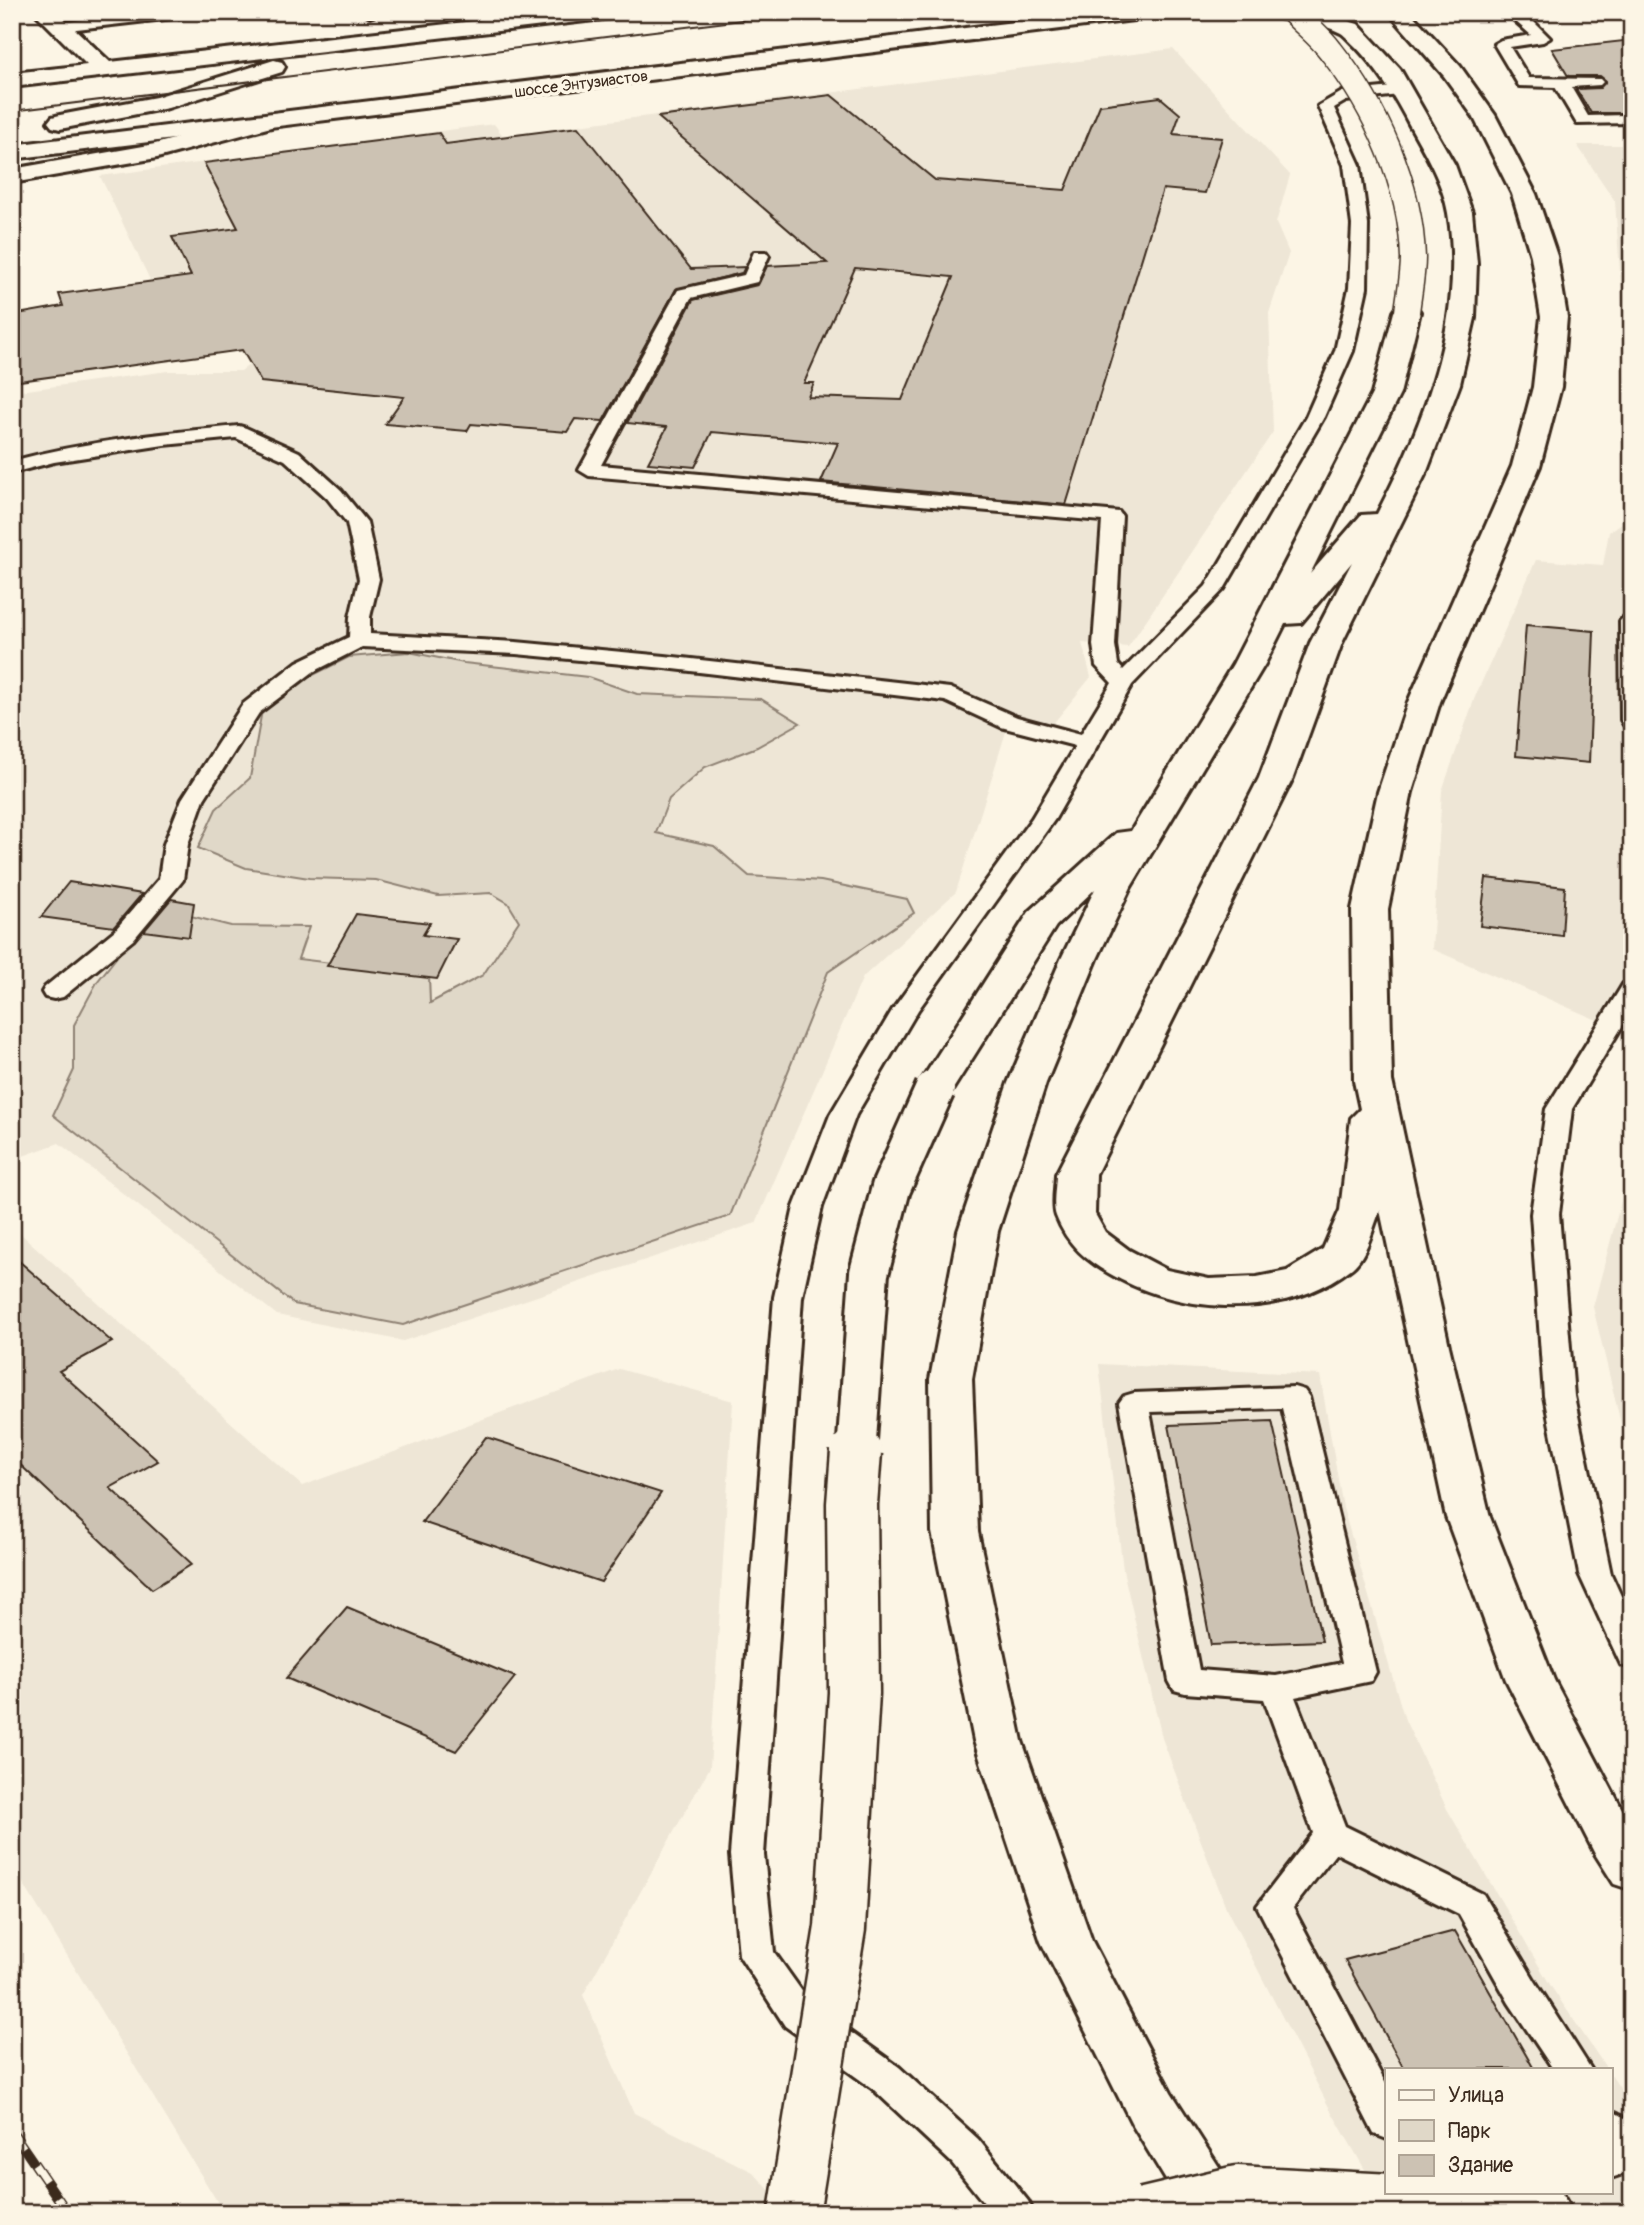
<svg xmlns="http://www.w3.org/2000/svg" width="1644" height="2225" viewBox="0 0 1644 2225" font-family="Pangolin,sans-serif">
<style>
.built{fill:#eee6d6}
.green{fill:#e0d8c8;stroke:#8e8173;stroke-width:2}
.building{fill:#ccc2b3;stroke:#3b2a1e;stroke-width:2;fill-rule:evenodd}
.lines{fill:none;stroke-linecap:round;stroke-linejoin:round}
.lane-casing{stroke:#3b2a1e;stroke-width:6}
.secondary-casing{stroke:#3b2a1e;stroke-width:6}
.primary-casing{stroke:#3b2a1e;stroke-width:6}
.lane{fill:#fcf5e5;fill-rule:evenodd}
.secondary{fill:#fcf5e5;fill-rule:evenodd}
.primary{fill:#fcf5e5;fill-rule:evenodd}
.tram{stroke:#3b2a1e;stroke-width:2}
.rail-casing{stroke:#3b2a1e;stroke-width:10}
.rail{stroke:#fcf5e5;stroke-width:7;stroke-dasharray:20;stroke-linecap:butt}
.secondary-bridge-far2-casing{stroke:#3b2a1e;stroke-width:27;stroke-linecap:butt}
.secondary-bridge-far1-casing{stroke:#3b2a1e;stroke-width:44;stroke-linecap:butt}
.secondary-bridge-casing{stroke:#3b2a1e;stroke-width:55;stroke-linecap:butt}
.primary-bridge-casing{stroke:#3b2a1e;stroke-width:55;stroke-linecap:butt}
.secondary-bridge-far2{stroke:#fcf5e5;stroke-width:24}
.secondary-bridge-far1{stroke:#fcf5e5;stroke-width:38}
.secondary-bridge{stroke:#fcf5e5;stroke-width:50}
.primary-bridge{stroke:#fcf5e5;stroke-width:50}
.labels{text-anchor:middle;stroke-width:7;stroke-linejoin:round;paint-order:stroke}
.far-street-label{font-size:16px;fill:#3b2a1e;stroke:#fcf5e5}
</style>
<rect width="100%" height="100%" fill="#fcf5e5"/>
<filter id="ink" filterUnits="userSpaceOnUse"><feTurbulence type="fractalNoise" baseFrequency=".0143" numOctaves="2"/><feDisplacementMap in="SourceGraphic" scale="14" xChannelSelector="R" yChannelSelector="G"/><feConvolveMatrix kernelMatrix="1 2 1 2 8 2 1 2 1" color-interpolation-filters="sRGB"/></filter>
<g filter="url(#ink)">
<path class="built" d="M1173,49l117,126 -14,48 13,30 -20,60 4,119 -145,215 -46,-4 9,34 -39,48 -43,-3 -53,170 -93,85 -107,246 -353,118 -126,-26 -218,-172 -47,17v-768l156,-21h73l35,-27 356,-118 -77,-98z
M494,124l74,97 -418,59 -50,-104z
M1577,145h55v300l-17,-244z
M1632,516v519l-200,-86 10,-158 33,-94 61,-137 67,5 6,-33z
M1632,1160v310l-39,-163z
M12,1226l290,260 317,-117 114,32 -23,366 -127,228 51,118 119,59 37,41 -567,-2 -211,-346z
M1099,1364l221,11 23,133 62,212 42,89 105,179 55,81h-220v123h224v-117l21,31v107h-242l-60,-104 -103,-199 -65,-172 -39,-168z"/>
<path class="green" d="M409,652l55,11 124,14 49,17 124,5 39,24 -43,24 -52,20 -36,32 -13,34 58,13 35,30 72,5 86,18 7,14 -86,59 -98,244 -327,109 -109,-21 -241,-189 21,-45v-45l23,-43 30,-38 44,-33 60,15 78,1 -11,32 131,16 1,28 53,-28 36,-54 -11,-18 -17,-10 -53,3 -62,-16 -67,-2 -63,-10 -48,-20 18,-39 34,-31 12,-68 41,-30 46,-23z"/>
<path class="building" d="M1632,40v73h-41l-15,-24 24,-1 5,-8 -5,-4h-32l-16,-27z
M831,95l104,85 130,10 35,-85 60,-8 20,17 -7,20 49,4 -17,55 -42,-4 -97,316 -245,-23 17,-39 -126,-11 -17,35 -47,-4 19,-36 -40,-4 66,-123 65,-15 9,-19 60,-3 -169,-146zM855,268l98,9 -51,123 -94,-3 6,-14h-10z
M578,127l113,142 54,-2 -3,6 -66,16 -73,132 -28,-2 -8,13 -96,-8 -4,7 -82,-7 19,-27 -143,-15 -19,-32 -230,32v-67l51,-9 -4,-12 132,-18 -19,-39 66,-9 -34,-65 235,-30 7,11z
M1526,625l68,6 -5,132 -73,-7z
M1486,878l79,9 -3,49 -82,-10z
M69,882l73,12 -28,33 -73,-10z
M171,899l23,4 -5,34 -45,-6z
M356,914l74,9 -7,12 34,4 -20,40 -110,-13z
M12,1255l100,87 -53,29 99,90 -48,27 82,76 -40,25 -140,-132z
M1272,1421l50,220 -111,4 -42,-220z
M486,1437l175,56 -60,89 -179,-60z
M347,1607l168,70 -59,74 -170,-73z
M1455,1931l79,138h-130l-59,-109z"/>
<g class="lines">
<defs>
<path id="lane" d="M150,12h48l-7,4 -132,15 -7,-4 7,-4z
M384,12l-14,5 -7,-4v-1z
M1510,12h14l26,26 -7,4 -33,5 19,31 71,1 3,3 -3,3 -29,2 17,29 37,-1 7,3 -1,5 -54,1 -22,-37 -36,-1 -25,-42 7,-4 30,-5 -16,-14z
M1624,12h8v5z
M1403,86l5,2 3,3 -3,3 -62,7 -12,7 26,57 8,60 -1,63 -14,63 -29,66 -100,172 -92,96 -77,134 -137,191 -62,105 -34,92 -20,90 -38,558 10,97 37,52 88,63 79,72 50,62 6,12h-42l-40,-50 -79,-74 -88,-63 -46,-71 -9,-100 44,-558 20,-90 36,-92 63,-106 139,-191 43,-72 -74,-19 -56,-26 -280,-33 -149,-14 -154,-7 -49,25 -54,41 -55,86 -16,45 -5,36 -4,5 -46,55 -70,57 -9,2 -9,-2 -3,-5 3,-5 70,-57 44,-51 5,-35 18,-45 61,-95 54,-42 52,-25 1,-20 9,-38 -12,-56 -20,-25 -42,-38 -49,-22 -72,7 -110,17 -42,11v-12c74,-20 151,-28 227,-35l7,2 53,24 42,38 26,32 12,57 -9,38v17l146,8 149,14 285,32 67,29 64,17 31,-51 -16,-17 -3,-21 9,-124 -513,-45 -10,-6 99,-180 66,-15 10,-23h12l3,4 -12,26 -66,16 -90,167 518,47 3,4 -7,129 3,19 5,6 83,-84 100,-169 29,-66 14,-63 3,-63 -8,-60 -26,-59 24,-14z
M1631,615h1v112l-8,-2 -3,-5 -1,-99 4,-4z
M1632,982v28l-60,99 -13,105 15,182 37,178 21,46v48l-11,-3 -42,-91 -35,-178 -13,-182 15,-105 74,-120 3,-5z
M1294,1387l10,3 5,7 67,275 -5,9 -76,16 50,129 138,68 52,87 56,88h-38l-44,-66 -50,-89 -123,-61 -43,55 94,178v53l-13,-5 -117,-228 56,-73 -49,-134 -79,-6 -11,-3 -5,-9 -50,-278 5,-7 10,-3zM1282,1408l60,255 -66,13 -77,-6 -49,-258z
M1611,2111c29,10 21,35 21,60l-21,7z
M1469,2192h92l12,21h-41l-4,-6 -17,6h-76l6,-12z"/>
<path id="secondary" d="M34,12h23l53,50 443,-50h69l-2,5 -8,1 -600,69v-14l75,-8z
M1271,12h47l40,12 42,45 55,96 17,47 5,51 -2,55 -15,66 -33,87 -85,172 -49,135 -197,396 -1,40 10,18 24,18 38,20 42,9 48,-2 30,-6 36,-22 17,-39 11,-92 9,-9 -6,-28 -2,-172 26,-117 30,-90 104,-236 21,-79 8,-70 -10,-61 -19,-62 -39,-78 -29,-40 -56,-64h22l50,54 35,49 41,79 21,62 10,61 -6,70 -21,79 -100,236 -28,90 -24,117 4,172 57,265 41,171 64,163 78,148v62l-18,-6 -19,-30 -89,-174 -60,-163 -66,-307c-7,17 -13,46 -28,58 -66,52 -167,47 -238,8 -26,-14 -47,-31 -58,-60 -4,-11 0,-30 0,-42l203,-396 51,-135 42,-81 -51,61 -16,1 -20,40 -134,223 -34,72 -51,124 -48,148 -26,148 6,153 44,209 70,200 79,151 66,103 8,18h-59l-53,-87 -92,-184 -67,-201 -42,-209 -2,-153 28,-148 50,-148 53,-124 34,-70 -39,37 -108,171 -13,4 -13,-4 -6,-8 113,-177 87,-79 15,-2 102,-167 139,-270 22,-82 4,-6 9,-2 9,2 4,6 -20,82 -90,180 51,-59 16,-1c47,-91 89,-196 71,-301 -5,-30 -23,-60 -38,-87 -16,-31 -30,-53 -54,-79 -5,-4 -10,-11 -15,-14 -21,-11 -46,-11 -68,-16z
M274,60l8,2 3,5 -3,5 -114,36 -108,21 -8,-2 -4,-5 4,-5 8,-2 96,-18z
M263,115l8,2 4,5 -4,5 -114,31 -145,25v-14l143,-25z"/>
<path id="primary" d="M1096,12h64l-2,5 -8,1 -1138,141v-14z"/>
</defs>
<use href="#lane" class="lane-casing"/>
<use href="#secondary" class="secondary-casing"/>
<use href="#primary" class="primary-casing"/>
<use href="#lane" class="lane"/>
<use href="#secondary" class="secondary"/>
<use href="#primary" class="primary"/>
<path class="tram" d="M12,111l795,-99"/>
<defs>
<path id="rail" d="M12,2131l56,82"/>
</defs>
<use href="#rail" class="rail-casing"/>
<use href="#rail" class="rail"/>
<defs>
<path id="secondary-bridge-far2" d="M1293,12c12,13 27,24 38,39 45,57 80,133 82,207 0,18 -4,36 -6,54"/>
<path id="secondary-bridge-far1" d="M856,1454l13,-181 22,-85 44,-99"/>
<path id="secondary-bridge" d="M794,2213l46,-285 14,-235 -2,-189 4,-52"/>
<path id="primary-bridge" d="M1144,2213l93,-22 173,9 39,13"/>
</defs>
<use href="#secondary-bridge-far2" class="secondary-bridge-far2-casing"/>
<use href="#secondary-bridge-far1" class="secondary-bridge-far1-casing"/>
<use href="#secondary-bridge" class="secondary-bridge-casing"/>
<use href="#primary-bridge" class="primary-bridge-casing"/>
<use href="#secondary-bridge-far2" class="secondary-bridge-far2"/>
<use href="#secondary-bridge-far1" class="secondary-bridge-far1"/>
<use href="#secondary-bridge" class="secondary-bridge"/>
<use href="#primary-bridge" class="primary-bridge"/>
</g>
</g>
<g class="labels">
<g class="far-street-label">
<text transform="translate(581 83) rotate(-7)" y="6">шоссе Энтузиастов</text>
</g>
</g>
<rect width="1644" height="2225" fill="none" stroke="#fcf5e5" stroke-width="42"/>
<rect x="21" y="21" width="1602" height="2183" fill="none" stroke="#3b2a1e" stroke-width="2.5" filter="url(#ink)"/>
<rect x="1385" y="2068" width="228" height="126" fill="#fcf5e5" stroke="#afa495" stroke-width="2"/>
<rect x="1399" y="2090" width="35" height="10" fill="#fcf5e5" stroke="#afa495" stroke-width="2"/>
<text x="1448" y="2102" font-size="21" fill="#3b2a1e">Улица</text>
<rect x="1399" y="2120" width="35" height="21" fill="#e0d8c8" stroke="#afa495" stroke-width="2"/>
<text x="1448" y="2138" font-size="21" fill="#3b2a1e">Парк</text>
<rect x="1399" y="2155" width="35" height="21" fill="#ccc2b3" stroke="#afa495" stroke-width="2"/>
<text x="1448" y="2172" font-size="21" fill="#3b2a1e">Здание</text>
</svg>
